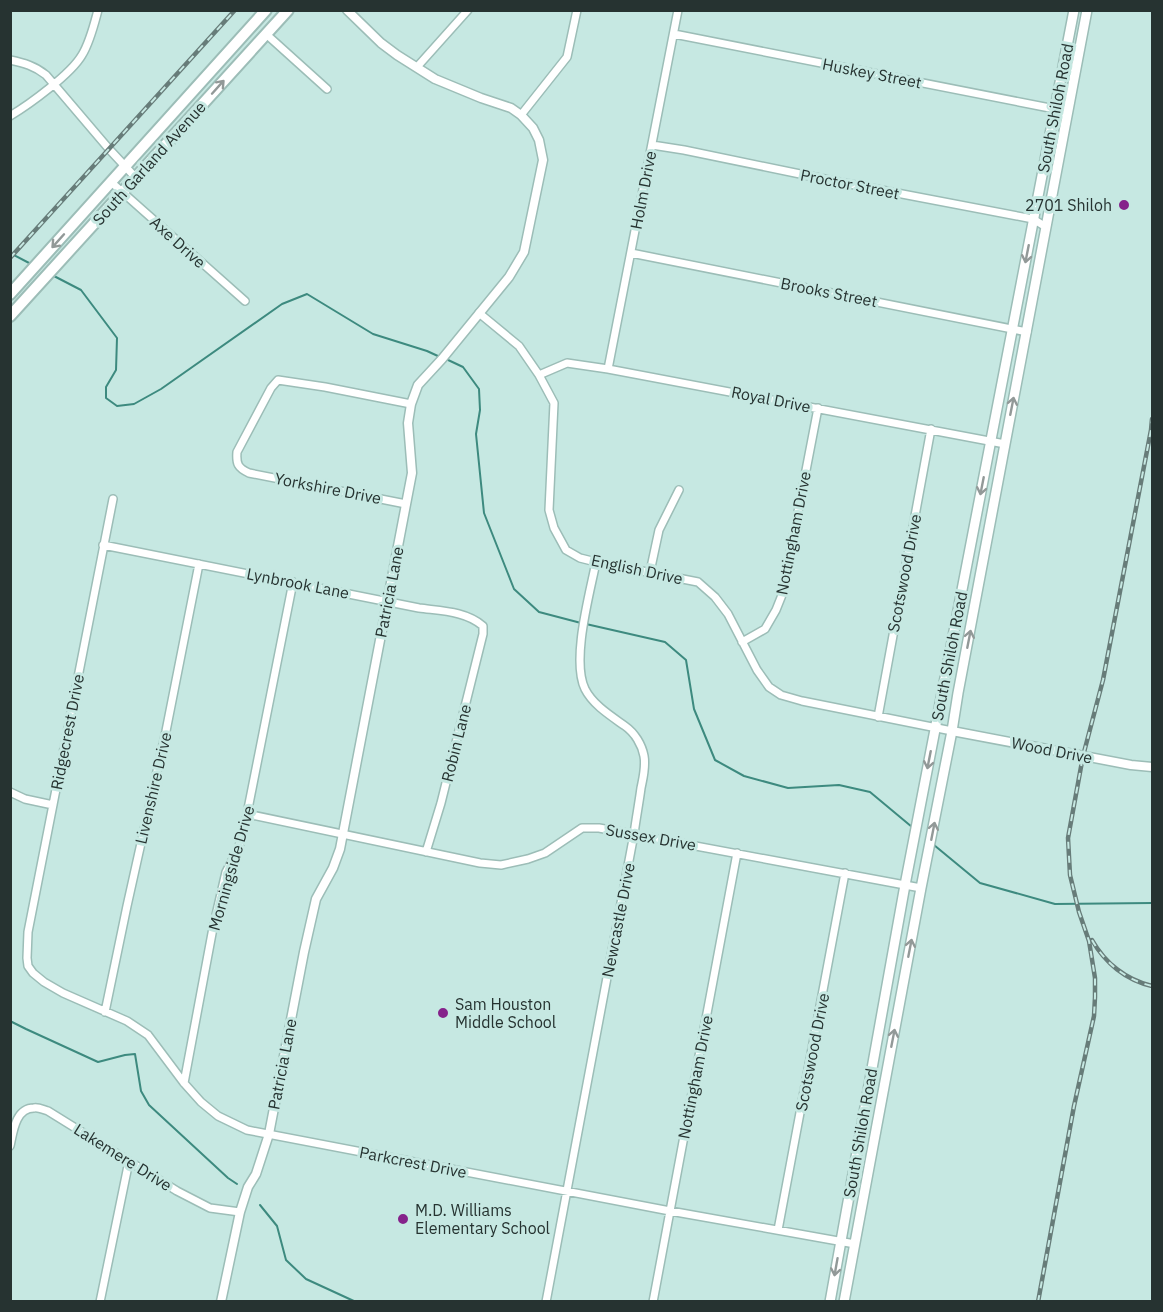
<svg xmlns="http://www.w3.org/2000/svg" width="1163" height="1312" viewBox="0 0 1163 1312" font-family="'IBM Plex Sans',sans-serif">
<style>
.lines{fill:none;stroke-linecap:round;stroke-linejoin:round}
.stream{stroke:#3d8a7f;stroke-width:2}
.minor-casing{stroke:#9cbdb7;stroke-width:10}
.tertiary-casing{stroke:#9cbdb7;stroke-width:11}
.secondary-casing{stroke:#9cbdb7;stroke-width:12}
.primary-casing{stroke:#9cbdb7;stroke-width:14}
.minor{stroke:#fff;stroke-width:7}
.tertiary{stroke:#fff;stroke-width:8}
.secondary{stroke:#fff;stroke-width:9}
.primary{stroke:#fff;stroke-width:10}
.rail-casing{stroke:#677c79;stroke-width:4.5}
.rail{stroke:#c6e8e2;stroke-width:2;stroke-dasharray:7;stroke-linecap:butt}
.oneway{stroke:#929998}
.poi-dot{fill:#85228b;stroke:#c6e8e2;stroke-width:2}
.labels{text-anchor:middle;stroke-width:6;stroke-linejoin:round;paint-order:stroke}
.street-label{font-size:16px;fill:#263331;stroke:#c6e8e2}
.poi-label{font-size:16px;fill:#263331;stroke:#c6e8e2;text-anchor:start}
</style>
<rect width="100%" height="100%" fill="#c6e8e2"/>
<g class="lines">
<path class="stream" d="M10,253l21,11
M52,275l29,15 36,48 -1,32 -10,17v11l11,8 17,-2 27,-15 121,-85 25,-10 66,40 54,17 13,6
M446,359l17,8 16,22 1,21 -4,24 8,79 30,76 25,23 42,11
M586,624l79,18 21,18 8,49 21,51 29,16 44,12 51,-3 31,7 42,35
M934,845l46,38 75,21 97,-1
M10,1021l16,8 72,33 27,-7 10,-1 6,37 8,14 79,73 9,6
M260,1205l17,21 9,34 20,19 50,23"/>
<defs>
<path id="minor" d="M266,34l61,55
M674,34l381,75 12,9
M10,60c14,3 25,6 36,15l63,74 27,29
M417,67l51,-57
M521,115l46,-58 10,-47
M10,116c20,-12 61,-42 72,-61 8,-13 12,-30 16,-45
M652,145l32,5 150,31 199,38 13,8
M111,182l134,119
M631,253l396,79
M479,313l40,33 20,29 15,28 -5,107 5,18 12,22 14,8 16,4 102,20 17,15 13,17 29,56 12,17 12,8 21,6 150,30
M608,369l70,-359
M539,375l28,-12 41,6 397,75
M113,499l-85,433 -1,26 1,8 5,7 11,9 19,11 64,28 21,14 36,48 17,19 17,14 29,14 423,81 185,33
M406,504l-157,-31c-11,-5 -13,-9 -12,-21l34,-64 7,-8 47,7 86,17
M103,545l316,63c22,3 47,3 64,18v8l-42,169 -15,49
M650,572l9,-42 20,-40
M742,642l23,-13 11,-19 6,-15 36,-187
M878,717l53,-288
M10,792l15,7 28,6
M247,814l233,49 21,2 27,-6 17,-6 37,-25h17l322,60
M105,1012l22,-106 39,-175 33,-167
M184,1083l29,-155 13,-56 13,-25 8,-33 46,-232
M10,1146c3,-13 5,-38 24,-38 4,-1 10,2 14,3l129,80 33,17 30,4
M778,1230l67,-357
M100,1302l29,-141
M546,1302l88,-468c2,-15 5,-31 7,-46 2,-10 5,-21 3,-32 -2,-11 -9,-23 -19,-30 -14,-10 -32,-21 -40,-37 -14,-29 5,-96 11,-127
M653,1302l84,-449"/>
<path id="tertiary" d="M952,731l179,34 21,2
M221,1302l19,-90 8,-25 8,-13 13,-40 35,-182 12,-53 17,-31 7,-19 72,-376 -4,-50 3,-19 7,-19 24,-26 67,-82 15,-25 19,-92 -4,-20 -6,-12 -12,-13 -10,-7 -30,-10 -46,-19 -38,-24 -16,-12 -34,-33"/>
<path id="secondary" d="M830,1302l75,-417 169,-875
M844,1302l77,-414 31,-157 6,-38 129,-683"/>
<path id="primary" d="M10,294l256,-284
M10,316l278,-306"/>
</defs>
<use href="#minor" class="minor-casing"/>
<use href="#tertiary" class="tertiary-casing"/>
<use href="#secondary" class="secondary-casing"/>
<use href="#primary" class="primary-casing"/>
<use href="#minor" class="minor"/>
<use href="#tertiary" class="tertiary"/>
<use href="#secondary" class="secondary"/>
<use href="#primary" class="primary"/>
<defs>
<path id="rail" d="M10,258l225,-248
M1092,940c13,23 34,40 60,46
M1038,1302l36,-196 20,-90 1,-19v-19l-6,-37 -10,-29 -9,-37 -2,-37 15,-82 20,-76 48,-250 1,-11"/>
</defs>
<use href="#rail" class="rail-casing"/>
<use href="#rail" class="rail"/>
</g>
<defs><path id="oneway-shaft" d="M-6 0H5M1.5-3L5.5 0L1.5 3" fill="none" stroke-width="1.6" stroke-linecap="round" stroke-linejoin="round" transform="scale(1.5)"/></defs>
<g class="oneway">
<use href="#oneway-shaft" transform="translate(218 87) rotate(-48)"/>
<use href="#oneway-shaft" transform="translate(58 241) rotate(132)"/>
<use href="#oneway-shaft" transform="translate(1027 254) rotate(101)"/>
<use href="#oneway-shaft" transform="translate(1012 406) rotate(-79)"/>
<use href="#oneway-shaft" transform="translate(982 486) rotate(101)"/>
<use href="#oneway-shaft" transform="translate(969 639) rotate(-79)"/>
<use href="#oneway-shaft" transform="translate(929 760) rotate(101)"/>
<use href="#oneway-shaft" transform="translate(933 831) rotate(-79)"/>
<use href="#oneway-shaft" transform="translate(910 948) rotate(-79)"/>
<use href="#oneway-shaft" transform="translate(893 1038) rotate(-79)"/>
<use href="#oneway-shaft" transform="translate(836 1267) rotate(100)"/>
</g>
<g class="poi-dot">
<circle cx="1124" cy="205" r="6"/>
<circle cx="443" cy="1013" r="6"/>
<circle cx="403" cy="1219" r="6"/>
</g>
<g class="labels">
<g class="street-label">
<text transform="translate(872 73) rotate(11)" y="6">Huskey Street</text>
<text transform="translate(1055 108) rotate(-79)" y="6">South Shiloh Road</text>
<text transform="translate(149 163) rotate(-48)" y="6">South Garland Avenue</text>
<text transform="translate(850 184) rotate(11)" y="6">Proctor Street</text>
<text transform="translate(643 190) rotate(-79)" y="6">Holm Drive</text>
<text transform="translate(178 242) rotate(42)" y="6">Axe Drive</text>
<text transform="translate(829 292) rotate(11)" y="6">Brooks Street</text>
<text transform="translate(771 399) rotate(11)" y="6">Royal Drive</text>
<text transform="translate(328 488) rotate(11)" y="6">Yorkshire Drive</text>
<text transform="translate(793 533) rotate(-79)" y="6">Nottingham Drive</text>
<text transform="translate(637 569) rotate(12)" y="6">English Drive</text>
<text transform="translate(904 573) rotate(-79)" y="6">Scotswood Drive</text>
<text transform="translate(298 583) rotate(11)" y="6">Lynbrook Lane</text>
<text transform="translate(389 592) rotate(-79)" y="6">Patricia Lane</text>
<text transform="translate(949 656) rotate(-79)" y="6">South Shiloh Road</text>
<text transform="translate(67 732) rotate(-79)" y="6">Ridgecrest Drive</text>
<text transform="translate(456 743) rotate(-76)" y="6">Robin Lane</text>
<text transform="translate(1052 750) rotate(11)" y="6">Wood Drive</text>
<text transform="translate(153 788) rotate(-77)" y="6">Livenshire Drive</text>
<text transform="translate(651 837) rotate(10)" y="6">Sussex Drive</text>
<text transform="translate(231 868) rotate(-74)" y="6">Morningside Drive</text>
<text transform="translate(618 920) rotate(-79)" y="6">Newcastle Drive</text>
<text transform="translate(812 1052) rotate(-79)" y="6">Scotswood Drive</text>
<text transform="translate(282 1064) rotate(-79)" y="6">Patricia Lane</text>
<text transform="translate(695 1077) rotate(-79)" y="6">Nottingham Drive</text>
<text transform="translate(860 1133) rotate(-80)" y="6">South Shiloh Road</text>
<text transform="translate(123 1157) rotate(32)" y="6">Lakemere Drive</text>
<text transform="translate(413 1162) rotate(11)" y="6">Parkcrest Drive</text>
</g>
<g class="poi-label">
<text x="1112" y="211" text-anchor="end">2701 Shiloh</text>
<text x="455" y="1010">Sam Houston<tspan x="455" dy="18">Middle School</tspan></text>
<text x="415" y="1216">M.D. Williams<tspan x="415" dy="18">Elementary School</tspan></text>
</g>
</g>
<rect width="1163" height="1312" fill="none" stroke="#263331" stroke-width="24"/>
</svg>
